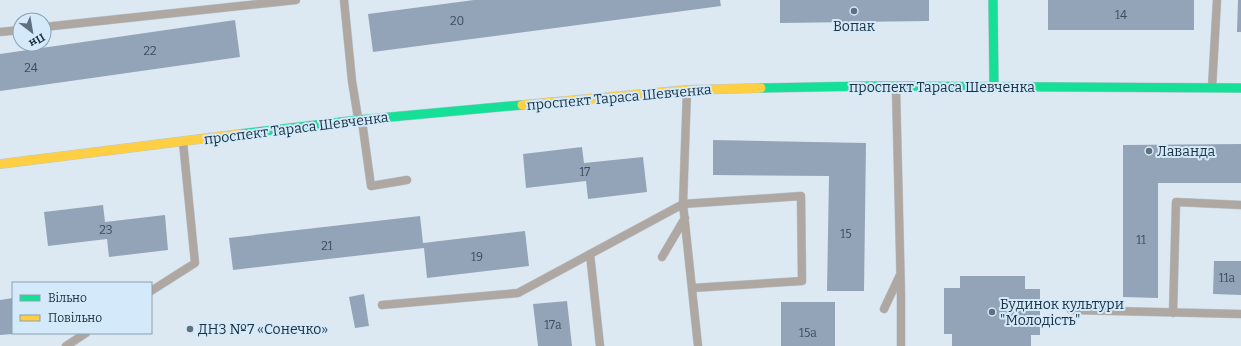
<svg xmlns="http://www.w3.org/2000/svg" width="1241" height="346" viewBox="0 0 1241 346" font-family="Bitter,serif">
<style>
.building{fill:#94a4b8}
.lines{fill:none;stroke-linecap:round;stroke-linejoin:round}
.lane-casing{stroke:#bcc7d0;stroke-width:9}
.fast-casing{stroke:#bcc7d0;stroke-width:10}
.slow-casing{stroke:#bcc7d0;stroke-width:10}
.lane{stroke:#afa8a2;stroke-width:8}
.fast{stroke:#16e098;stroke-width:9}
.slow{stroke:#ffcf43;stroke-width:9}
.poi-dot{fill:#5e717f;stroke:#d4eafb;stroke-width:1.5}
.labels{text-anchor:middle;stroke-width:4;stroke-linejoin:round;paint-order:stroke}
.number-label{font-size:12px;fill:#384e5f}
.poi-label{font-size:14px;fill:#1a3141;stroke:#d4eafb;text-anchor:start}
.street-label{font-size:14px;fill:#1a3141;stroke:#d4eafb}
</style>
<rect width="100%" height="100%" fill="#dde9f2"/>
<path class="building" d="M474,0h246l1,6 -348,46 -5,-38z
M780,0h149v21l-149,2z
M1048,0h146v30h-146z
M1238,0h3v32h-4z
M235,20l5,37 -240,34v-37z
M713,140l153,3 -2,148h-37l2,-115 -116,-1z
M1241,144v39h-83v115l-35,-1v-152z
M582,147l2,16 59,-6 4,35 -59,7 -2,-18 -60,7 -3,-34z
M103,205l2,17 60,-7 3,35 -59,7 -2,-18 -59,7 -4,-34z
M420,216l3,27 102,-12 4,35 -102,12 -3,-30 -191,22 -4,-32z
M1214,261h27v34l-28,-1z
M960,276h65v13h15v46h-9v11h-79v-12h-8v-46h16z
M364,294l5,32 -14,2 -6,-31z
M13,298v36l-13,1v-35z
M567,301l5,45h-34l-5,-42z
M781,302h54v44h-54z"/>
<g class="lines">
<defs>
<path id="lane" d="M344,0l8,81 6,37
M44,27l252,-27
M0,32l20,-2
M896,88l5,207v51
M1212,88l5,-88
M687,90l-4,114 15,142
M362,121l9,65 36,-6
M590,254l10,92
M662,257l23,-39
M151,291l44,-28 -12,-121
M382,305l136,-12 165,-89 118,-8 1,85 -110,7
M884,309l16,-34
M1071,310l170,4
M1173,313l3,-111 65,3
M66,346l20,-13"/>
<path id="fast" d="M993,0l1,86
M761,88l107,-2 373,2
M240,134l118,-14 164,-15"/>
<path id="slow" d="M522,105l165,-15 74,-2
M0,164l240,-30"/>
</defs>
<use href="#lane" class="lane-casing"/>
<use href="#fast" class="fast-casing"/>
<use href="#slow" class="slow-casing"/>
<use href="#lane" class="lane"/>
<use href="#fast" class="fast"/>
<use href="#slow" class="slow"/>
</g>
<g class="poi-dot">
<circle cx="854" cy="11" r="4"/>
<circle cx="1149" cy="151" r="4"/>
<circle cx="992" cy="312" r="4"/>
<circle cx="190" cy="329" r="4"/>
</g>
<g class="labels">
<g class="number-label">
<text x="1121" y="19">14</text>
<text x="457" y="25">20</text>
<text x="150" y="55">22</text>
<text x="31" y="72">24</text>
<text x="585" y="176">17</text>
<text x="106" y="234">23</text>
<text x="846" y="238">15</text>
<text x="1141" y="244">11</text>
<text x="327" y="250">21</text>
<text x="477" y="261">19</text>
<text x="1227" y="282">11а</text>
<text x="553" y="329">17а</text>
<text x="808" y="337">15а</text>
</g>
<g class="poi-label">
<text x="854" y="31" text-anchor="middle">Вопак</text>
<text x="1157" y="156">Лаванда</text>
<text x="1000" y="309">Будинок культури<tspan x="1000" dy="16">"Молодість"</tspan></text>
<text x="198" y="334">ДНЗ №7 «Сонечко»</text>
</g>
<g class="street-label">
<text x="942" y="92">проспект Тараса Шевченка</text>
<text transform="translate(619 97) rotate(-5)" y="5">проспект Тараса Шевченка</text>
<text transform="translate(296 128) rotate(-7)" y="5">проспект Тараса Шевченка</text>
</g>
</g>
<rect x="12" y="282" width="140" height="52" fill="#d4eafb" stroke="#8aa0b1"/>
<rect x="20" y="295" width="20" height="6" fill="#16e098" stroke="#8aa0b1"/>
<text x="48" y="302" font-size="12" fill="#1a3141">Вільно</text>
<rect x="20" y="315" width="20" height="6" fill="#ffcf43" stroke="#8aa0b1"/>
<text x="48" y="322" font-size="12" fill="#1a3141">Повільно</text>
<g transform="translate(32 32) rotate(149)"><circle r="19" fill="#d4eafb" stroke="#8aa0b1"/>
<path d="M0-3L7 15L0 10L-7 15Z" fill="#5e717f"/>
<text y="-6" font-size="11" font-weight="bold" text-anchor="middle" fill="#1a3141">Пн</text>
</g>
</svg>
